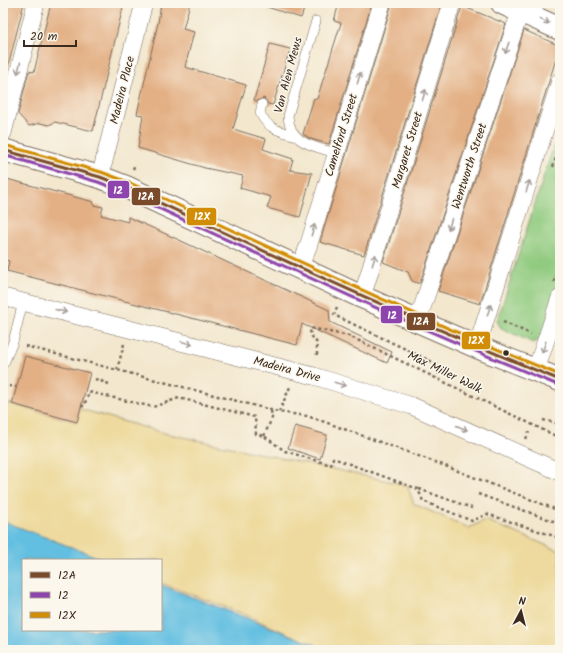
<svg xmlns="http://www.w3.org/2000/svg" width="563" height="653" viewBox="0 0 563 653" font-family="Kalam,sans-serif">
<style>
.green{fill:#91cb80;stroke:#667a4f}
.sand{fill:#eeda9e;stroke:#94825e}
.water{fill:#63bfe1;stroke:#4f7480}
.building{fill:#e3b085}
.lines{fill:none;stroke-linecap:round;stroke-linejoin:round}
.service-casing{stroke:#7b6c5c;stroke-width:10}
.minor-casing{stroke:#7b6c5c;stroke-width:18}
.secondary-casing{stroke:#7b6c5c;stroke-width:24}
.primary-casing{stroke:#7b6c5c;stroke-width:24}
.path{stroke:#7b6c5c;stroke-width:2.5;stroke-dasharray:3 3;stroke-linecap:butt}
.service{stroke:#fff;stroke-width:9}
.minor{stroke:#fff;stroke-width:17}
.secondary{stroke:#fff;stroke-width:22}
.primary{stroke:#fff;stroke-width:22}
.bus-1-casing{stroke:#fbf7ec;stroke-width:6}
.bus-2-casing{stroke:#fbf7ec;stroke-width:6}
.bus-3-casing{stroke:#fbf7ec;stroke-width:6}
.bus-1{stroke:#7a4b2a;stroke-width:3}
.bus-2{stroke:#8e44ad;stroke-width:3}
.bus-3{stroke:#d18d06;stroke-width:3}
.oneway{stroke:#a79f9a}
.bus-dot{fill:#3b2a1e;stroke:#fbf7ec;stroke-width:1.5}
.labels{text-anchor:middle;stroke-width:3;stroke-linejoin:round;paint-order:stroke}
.street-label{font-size:12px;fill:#3b2a1e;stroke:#fbf7ec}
.line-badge{stroke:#fbf7ec;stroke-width:1.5}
.badge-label{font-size:11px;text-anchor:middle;font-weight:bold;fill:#fff}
</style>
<rect width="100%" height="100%" fill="#fbf7ec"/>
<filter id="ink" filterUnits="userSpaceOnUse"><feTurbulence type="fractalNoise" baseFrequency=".025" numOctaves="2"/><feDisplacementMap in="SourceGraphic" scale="8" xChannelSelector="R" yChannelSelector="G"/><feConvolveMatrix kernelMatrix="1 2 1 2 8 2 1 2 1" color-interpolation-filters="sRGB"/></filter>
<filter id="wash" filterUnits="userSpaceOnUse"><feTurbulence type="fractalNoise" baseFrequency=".012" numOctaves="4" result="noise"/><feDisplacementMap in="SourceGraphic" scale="16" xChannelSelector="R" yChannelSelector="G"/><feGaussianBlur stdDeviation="0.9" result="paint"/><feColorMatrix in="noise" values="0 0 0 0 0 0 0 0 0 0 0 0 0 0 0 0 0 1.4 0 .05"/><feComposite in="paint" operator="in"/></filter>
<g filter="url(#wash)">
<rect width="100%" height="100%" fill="#f3e7ce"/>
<path class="green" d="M560,126v158l-18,55 -9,4 -32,-15 -4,-7z"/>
<path class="sand" d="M3,402l74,20 3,-13 84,24 243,52 7,19 55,24 16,-8 75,31v99h-236l-83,-37 -80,-30v-23h-58l-100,-38z"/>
<path class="water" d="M3,521l102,39h-82v70h138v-45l168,65h-326z"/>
<g id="blocks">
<path class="building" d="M3,3h21l-16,64 -5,-1z
M51,3h73l-31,128 -38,-9 -6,3 -9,-2 -11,3 -11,-12 11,-43 5,1z
M161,3h29l-7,26 11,3 -9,35 61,18 -13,44 33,10 -3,10 30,10 -3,11 22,3 -12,44 -33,-9 4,-11 -31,-9 3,-12 -38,-8 -67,-20 5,-33 -6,-1 21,-91z
M264,3h42l-5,15 -37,-12z
M339,3h33l-43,141 -18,-5 -8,-5 11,-36 3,1 24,-76 -7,-2z
M392,3h50l-78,252 -44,-13z
M462,6l44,18 -86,259h-3l-5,-2 -4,-9 -25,-10z
M524,30l36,16 -80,258 -42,-13z
M270,44l20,5 -17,56 -5,-1 -4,-6 -7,3 -3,-1z
M3,178l91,24 -1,3 10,2 -2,8 27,7v-5l49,22 152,71 1,12 62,30 -5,11 -85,-39 -5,21 -290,-74 2,-10 -6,-2z
M25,356l65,17 -13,49 -65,-18z
M295,426l32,9 -7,24 -32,-11z"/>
</g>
</g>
<g filter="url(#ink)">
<use href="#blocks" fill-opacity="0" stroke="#7b6c5c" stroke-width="1"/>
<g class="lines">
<defs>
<path id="service" d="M316,21l-28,95c2,28 26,30 47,37
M262,104l-2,9c7,15 18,18 33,22
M4,363l9,-21 10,-40"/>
<path id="minor" d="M3,133l33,-130
M100,177l44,-174
M300,266l8,-19 74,-244
M3,297l311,79 98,30 148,66
M362,297l90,-294
M417,320l6,-15 100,-302
M477,347l83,-266
M536,370l24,-72"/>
<path id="secondary" d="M502,3l58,26"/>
<path id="primary" d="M3,150l97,27 26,10 236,110 115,50 83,33"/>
</defs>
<use href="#service" class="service-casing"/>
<use href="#minor" class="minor-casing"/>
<use href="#secondary" class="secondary-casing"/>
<use href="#primary" class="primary-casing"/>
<path class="path" d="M553,167l7,-22
M133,169l2,-5
M554,282l6,-19
M337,307l-3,8 105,50 1,5 -4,8
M503,322l28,12
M25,346l254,66 28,4 15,5 113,41 125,49
M317,355v-12l-7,-9 1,-6 38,8 211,102
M117,370l7,-26
M95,379l14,5
M3,385l13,2
M81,406h3l5,-14 64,15 26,-9 76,19 1,17 8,2 21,15 46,14 2,-7 85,31 5,12 49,20 15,-7 73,24
M279,412l11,-25
M543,420l17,4
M264,436l8,-18 -1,-8
M526,439l3,-7
M419,489l53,19
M478,494l75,27 4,-2v-9"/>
<use href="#service" class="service"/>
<use href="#minor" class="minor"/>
<use href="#secondary" class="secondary"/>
<use href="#primary" class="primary"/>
<defs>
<path id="bus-1" d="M3,150l97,27 26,10c144,67 287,134 434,193"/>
<path id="bus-2" d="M3,155l95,27 26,10c144,67 287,134 434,193"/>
<path id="bus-3" d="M4,145l97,27 27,10c143,66 285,134 432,193"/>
</defs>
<use href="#bus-1" class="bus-1-casing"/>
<use href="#bus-2" class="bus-2-casing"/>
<use href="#bus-3" class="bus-3-casing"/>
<use href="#bus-1" class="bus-1"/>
<use href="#bus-2" class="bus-2"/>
<use href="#bus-3" class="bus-3"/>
</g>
<defs><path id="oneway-shaft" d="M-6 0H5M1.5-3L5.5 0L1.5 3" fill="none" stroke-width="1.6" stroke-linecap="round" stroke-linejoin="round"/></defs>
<g class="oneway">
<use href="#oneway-shaft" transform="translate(544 21) rotate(24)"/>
<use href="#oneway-shaft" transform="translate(507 48) rotate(108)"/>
<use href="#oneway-shaft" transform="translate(19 68) rotate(104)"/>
<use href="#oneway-shaft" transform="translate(359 78) rotate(-73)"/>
<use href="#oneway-shaft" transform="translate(424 95) rotate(-73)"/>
<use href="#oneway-shaft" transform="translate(528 186) rotate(-73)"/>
<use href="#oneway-shaft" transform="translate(450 224) rotate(108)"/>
<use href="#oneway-shaft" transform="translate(313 230) rotate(-73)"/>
<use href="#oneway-shaft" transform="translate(374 260) rotate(-73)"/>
<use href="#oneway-shaft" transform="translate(489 310) rotate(-73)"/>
<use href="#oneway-shaft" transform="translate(61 311) rotate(14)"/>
<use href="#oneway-shaft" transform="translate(187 343) rotate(15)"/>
<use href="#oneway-shaft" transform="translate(544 347) rotate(108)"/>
<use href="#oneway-shaft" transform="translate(340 384) rotate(17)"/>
<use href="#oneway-shaft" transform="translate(462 428) rotate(24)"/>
</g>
</g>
<circle class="bus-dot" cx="506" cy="353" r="3.5"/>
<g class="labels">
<g class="street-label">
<text transform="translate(288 75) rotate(-75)" y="4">Van Alen Mews</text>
<text transform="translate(122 90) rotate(-76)" y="4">Madeira Place</text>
<text transform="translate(341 135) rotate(-73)" y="4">Camelford Street</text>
<text transform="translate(407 150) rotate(-73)" y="4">Margaret Street</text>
<text transform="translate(469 166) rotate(-72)" y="4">Wentworth Street</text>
<text transform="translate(287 369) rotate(15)" y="4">Madeira Drive</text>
<text transform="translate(445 372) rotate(26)" y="4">Max Miller Walk</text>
</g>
</g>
<g class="line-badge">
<rect x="107" y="180" width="23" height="19" rx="4" fill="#8e44ad"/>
<rect x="131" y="187" width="30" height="19" rx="4" fill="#7a4b2a"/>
<rect x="186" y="207" width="31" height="19" rx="4" fill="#d18d06"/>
<rect x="380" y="305" width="23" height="19" rx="4" fill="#8e44ad"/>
<rect x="406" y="312" width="30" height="19" rx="4" fill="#7a4b2a"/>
<rect x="461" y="331" width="30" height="19" rx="4" fill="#d18d06"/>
</g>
<g class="badge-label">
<text x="118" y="194">12</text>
<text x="146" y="200">12A</text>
<text x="202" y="220">12X</text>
<text x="392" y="319">12</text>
<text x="421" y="325">12A</text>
<text x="476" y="344">12X</text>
</g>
<rect width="563" height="653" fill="none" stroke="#fbf7ec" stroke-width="16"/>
<rect x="22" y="559" width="140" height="72" fill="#fbf7ec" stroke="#aea59a"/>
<rect x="30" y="572" width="20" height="6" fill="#7a4b2a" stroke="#aea59a"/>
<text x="58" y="579" font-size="12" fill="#3b2a1e">12A</text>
<rect x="30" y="592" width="20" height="6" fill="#8e44ad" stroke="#aea59a"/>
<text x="58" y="599" font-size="12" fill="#3b2a1e">12</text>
<rect x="30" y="612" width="20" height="6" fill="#d18d06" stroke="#aea59a"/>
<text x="58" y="619" font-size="12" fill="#3b2a1e">12X</text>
<g transform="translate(521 611) rotate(7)" stroke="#fbf7ec" stroke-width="3" paint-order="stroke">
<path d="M0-3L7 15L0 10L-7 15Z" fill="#3b2a1e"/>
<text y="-6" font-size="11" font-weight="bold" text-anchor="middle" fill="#3b2a1e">N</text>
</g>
<path d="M24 40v6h52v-6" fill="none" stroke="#3b2a1e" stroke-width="2"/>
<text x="30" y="40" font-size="12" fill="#3b2a1e" stroke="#fbf7ec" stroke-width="3" paint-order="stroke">20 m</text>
</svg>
